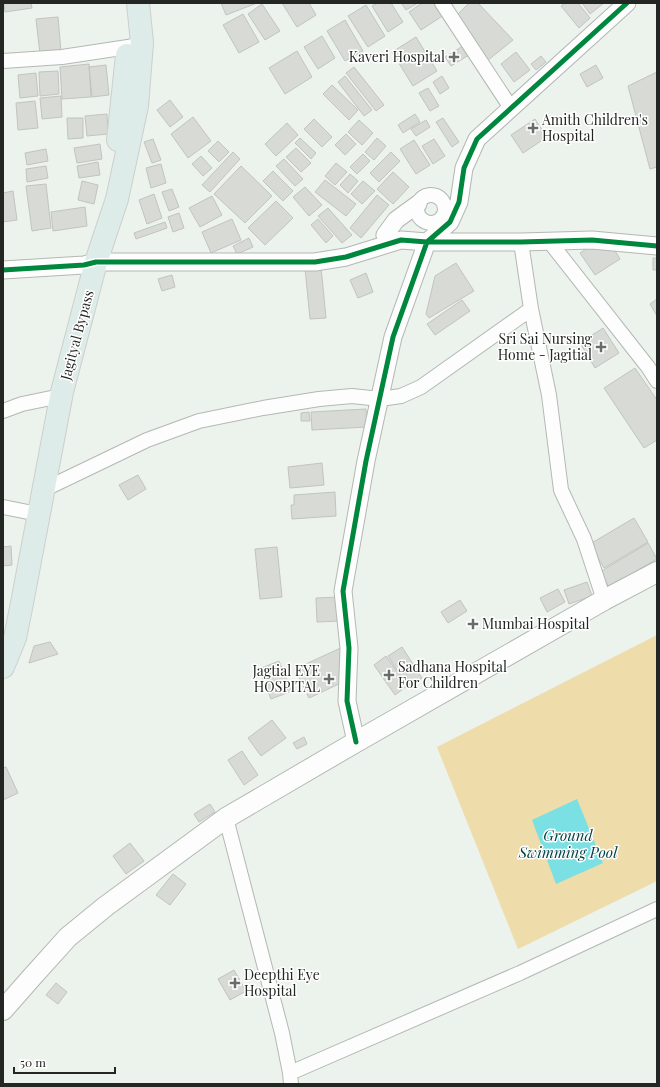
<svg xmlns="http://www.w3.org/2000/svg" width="660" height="1087" viewBox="0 0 660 1087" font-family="'Playfair Display',serif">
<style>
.green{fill:#eedcaa}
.water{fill:#7be0e3}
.building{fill:#d7dad5;stroke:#c1c4bf}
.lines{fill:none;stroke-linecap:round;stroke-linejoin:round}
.minor-casing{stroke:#b4b8b4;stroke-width:16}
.tertiary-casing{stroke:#b4b8b4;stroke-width:19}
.secondary-casing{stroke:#b4b8b4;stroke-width:22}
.primary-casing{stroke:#cccfcc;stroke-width:24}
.minor{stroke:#fcfdfc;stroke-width:14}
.tertiary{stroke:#fcfdfc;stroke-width:17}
.secondary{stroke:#fcfdfc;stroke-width:20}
.primary{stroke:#deece9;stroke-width:22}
.cycleway-casing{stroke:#fff;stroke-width:8}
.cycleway{stroke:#00873e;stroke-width:5}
.poi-dot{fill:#696d69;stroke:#fff;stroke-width:1.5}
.labels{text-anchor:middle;stroke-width:3;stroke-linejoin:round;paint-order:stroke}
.poi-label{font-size:14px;fill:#232622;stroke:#fff;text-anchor:start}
.street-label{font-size:14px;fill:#232622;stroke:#fff}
.water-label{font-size:15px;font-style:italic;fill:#004346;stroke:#fff}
</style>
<rect width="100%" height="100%" fill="#ecf2ec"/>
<path class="green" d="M657,635v246l-139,68 -81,-202z"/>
<path class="water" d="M577,799l26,64 -47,21 -24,-64z"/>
<path class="building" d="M4,3h27l1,5 -27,4z
M221,3h36l-31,12z
M282,3h27l7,12 -19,12z
M377,3h14l12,19 -15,10 -16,-26z
M401,3h17l-12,7z
M422,3h13l9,12 -23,15 -12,-18z
M469,3h9l35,37 -26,21 -30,-46z
M565,3h13l12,15 -11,10 -18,-22z
M582,3h22l-14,11z
M262,4l18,27 -15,9 -17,-26z
M366,5l19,31 -17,11 -20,-31z
M243,14l16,28 -20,11 -16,-28z
M58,17l3,35 -21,2 -4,-35z
M345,20l18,31 -18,10 -18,-30z
M322,36l13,22 -17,11 -14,-22z
M416,37l21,34 -24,15 -21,-34z
M463,46l6,9 -18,11 -6,-9z
M297,51l15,26 -27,17 -16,-26z
M516,52l14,18 -16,12 -13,-18z
M541,56l5,6 -10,8 -5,-6z
M89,64l2,33 -29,2 -2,-32z
M106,65l3,30 -17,2 -3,-30z
M596,65l7,13 -16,9 -7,-13z
M354,67l30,38 -8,6 -30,-38z
M58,71l1,23 -19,2 -1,-24z
M657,72v95l-7,2 -22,-83z
M36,73l2,23 -18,2 -2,-23z
M345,76l27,34 -8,6 -26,-34z
M442,76l7,12 -9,6 -7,-12z
M332,85l26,25 -9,10 -26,-26z
M428,88l11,18 -9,5 -11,-18z
M61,96l1,21 -20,2 -2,-21z
M170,100l13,17 -13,10 -13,-17z
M35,101l3,27 -20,2 -2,-27z
M107,114l1,20 -21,2 -2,-20z
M415,114l5,8 -17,11 -5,-8z
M193,117l18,24 -23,17 -17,-24z
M67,118h16v20l-15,1z
M443,118l16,24 -7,5 -16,-25z
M314,119l18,18 -10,10 -18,-18z
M535,119l12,18 -24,16 -12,-18z
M359,120l14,13 -11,12 -14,-13z
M426,120l4,7 -14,9 -5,-7z
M287,123l11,12 -22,21 -11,-12z
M346,134l10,10 -11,11 -10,-10z
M300,138l16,15 -5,6 -16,-16z
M377,138l9,8 -12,14 -9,-8z
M153,139l8,21 -9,3 -8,-21z
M434,139l11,17 -12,8 -11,-18z
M414,140l16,25 -14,9 -16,-25z
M218,141l11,11 -10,10 -11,-11z
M100,144l2,15 -25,4 -3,-15z
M296,148l15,15 -10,9 -15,-15z
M46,149l2,12 -21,4 -2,-12z
M233,152l7,7 -30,33 -8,-7z
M391,152l9,9 -21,21 -9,-9z
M363,154l7,7 -13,13 -7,-7z
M201,156l11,12 -9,8 -11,-12z
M284,159l19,20 -8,7 -19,-20z
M98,162l2,13 -21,3 -2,-12z
M336,163l11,9 -12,13 -10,-9z
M161,164l5,19 -15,5 -5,-20z
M46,166l2,12 -21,4 -1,-13z
M241,166l31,30 -27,27 -31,-29z
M273,171l20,20 -10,10 -20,-20z
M393,172l16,15 -16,17 -16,-15z
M350,174l8,7 -10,12 -8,-8z
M325,180l31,24 -10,12 -31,-24z
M82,181l16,4 -4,19 -16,-4z
M363,181l12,10 -13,13 -11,-10z
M46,184l5,44 -19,3 -6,-45z
M305,187l17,18 -13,11 -16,-19z
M172,189l7,18 -10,4 -7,-19z
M13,191l4,29 -14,2v-29z
M154,194l8,24 -15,6 -8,-24z
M377,195l12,10 -28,33 -11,-10z
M212,196l10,19 -22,12 -11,-19z
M276,201l17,17 -28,27 -17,-17z
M85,207l2,19 -34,5 -2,-19z
M328,208l24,27 -10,8 -24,-27z
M179,213l5,15 -11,4 -5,-15z
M232,219l9,21 -30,13 -9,-21z
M318,219l15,17 -7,7 -15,-18z
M165,222l2,6 -31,11 -2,-6z
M249,238l4,9 -16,7 -4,-8z
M589,247l25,2 6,10 -25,16 -15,-22z
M653,258h4v12h-4z
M456,263l18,28 -45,27 -3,-4 9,-38z
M321,267l5,51 -16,1 -5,-51z
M366,273l7,19 -15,6 -8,-18z
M172,275l3,12 -13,4 -4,-12z
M657,299v17l-7,-12z
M462,300l8,11 -35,24 -8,-11z
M603,328l16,25 -24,15 -15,-25z
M635,368l22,32v40l-13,8 -40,-60z
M366,409l1,18 -55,3 -1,-18z
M309,412l1,9h-9v-8z
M322,463l2,22 -34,3 -2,-21z
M138,475l8,14 -18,11 -9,-15z
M335,492l1,24 -44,3 -1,-14h3v-10z
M634,518l14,24 -44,26 -14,-24z
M648,543l9,16 -48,28 -9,-15z
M11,546l1,19 -9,1v-19z
M277,547l5,50 -22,2 -5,-50z
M587,582l5,14 -23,8 -5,-14z
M558,589l7,13 -18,10 -7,-14z
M339,597l2,24 -24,1 -1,-24z
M460,600l7,11 -19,12 -7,-11z
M50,642l8,12 -29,9 5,-17z
M345,646l-4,37 -32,15 -14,-29z
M402,647l20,31 -14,9 -20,-31z
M386,656l21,30 -12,9 -21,-30z
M279,661l13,30 -21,8 -12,-30z
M272,720l14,18 -25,18 -13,-18z
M304,737l3,7 -10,5 -4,-6z
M242,751l16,24 -14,10 -16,-25z
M6,767l12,26 -15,7v-32z
M210,804l5,8 -16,10 -5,-8z
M130,843l14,18 -18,13 -13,-18z
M173,874l13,10 -16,21 -14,-10z
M234,970l12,21 -16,9 -12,-21z
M56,983l11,9 -9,12 -12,-9z"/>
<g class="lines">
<defs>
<path id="minor" d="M442,3l69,105
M3,61l59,-4 66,-10 8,-2
M417 209a14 14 0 1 1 28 0a14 14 0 1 1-28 0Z
M549,241l99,126 9,14
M521,242l10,67 18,86 12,95 23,49 20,61
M3,411l19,-7 29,-6
M43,490l104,-50 52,-19 64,-13 56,-9 33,-3 28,3 21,-3 20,-9 110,-78
M3,507l25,5
M226,818l56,215 8,40 1,11
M290,1073l230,-100 137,-64"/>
<path id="tertiary" d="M390,243l-5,-8 11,-15 22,-16
M3,270l81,-5 12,-3h219l31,-5 55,-17 26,2h94l71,-2 65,6
M356,742l-9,-41 2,-53 -6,-57 23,-130 27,-124 34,-95 23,-20 9,-20 5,-34 13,-29 150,-136"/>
<path id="secondary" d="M3,1010l29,-33 36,-40 38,-31 120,-88 130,-76 248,-142 53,-28"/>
<path id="primary" d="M118,140l9,-85
M3,667l12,-29 7,-35 40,-211 34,-130 21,-63 20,-93 5,-63 -4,-40"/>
</defs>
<use href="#minor" class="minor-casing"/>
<use href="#tertiary" class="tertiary-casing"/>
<use href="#secondary" class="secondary-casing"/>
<use href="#primary" class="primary-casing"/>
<use href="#minor" class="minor"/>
<use href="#tertiary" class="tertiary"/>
<use href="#secondary" class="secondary"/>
<use href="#primary" class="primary"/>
<defs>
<path id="cycleway" d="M3,270l81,-5 12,-3h219l31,-5 55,-17 26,2h94l71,-2 65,6
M356,742l-9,-41 2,-53 -6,-57 23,-130 27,-124 34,-95 23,-20 9,-20 5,-34 13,-29 150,-136"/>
</defs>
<use href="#cycleway" class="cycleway-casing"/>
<use href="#cycleway" class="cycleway"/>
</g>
<g class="poi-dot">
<path d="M452 51h4v4h4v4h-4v4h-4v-4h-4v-4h4z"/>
<path d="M531 122h4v4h4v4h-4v4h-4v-4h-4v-4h4z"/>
<path d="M599 341h4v4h4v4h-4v4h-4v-4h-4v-4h4z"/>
<path d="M471 618h4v4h4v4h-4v4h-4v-4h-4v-4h4z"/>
<path d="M387 669h4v4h4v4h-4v4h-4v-4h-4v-4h4z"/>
<path d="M327 673h4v4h4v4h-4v4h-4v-4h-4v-4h4z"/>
<path d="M233 977h4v4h4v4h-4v4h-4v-4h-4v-4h4z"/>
</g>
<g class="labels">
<g class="poi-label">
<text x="445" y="62" text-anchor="end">Kaveri Hospital</text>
<text x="542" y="125">Amith Children's<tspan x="542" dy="16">Hospital</tspan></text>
<text x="592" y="344" text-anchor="end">Sri Sai Nursing<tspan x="592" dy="16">Home - Jagitial</tspan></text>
<text x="482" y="629">Mumbai Hospital</text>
<text x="398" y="672">Sadhana Hospital<tspan x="398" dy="16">For Children</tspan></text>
<text x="320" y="676" text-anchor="end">Jagtial EYE<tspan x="320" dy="16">HOSPITAL</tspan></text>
<text x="244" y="980">Deepthi Eye<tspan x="244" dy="16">Hospital</tspan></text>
</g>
<g class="street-label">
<text transform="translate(77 335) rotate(-75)" y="5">Jagityal Bypass</text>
</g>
<g class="water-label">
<text x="568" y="841">Ground<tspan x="568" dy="17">Swimming Pool</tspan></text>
</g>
</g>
<rect width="660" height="1087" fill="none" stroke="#232622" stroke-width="8"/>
<path d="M14 1067v6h101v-6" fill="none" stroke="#232622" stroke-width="2"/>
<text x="20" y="1067" font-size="12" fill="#232622" stroke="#ffffff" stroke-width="3" paint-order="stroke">50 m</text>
</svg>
